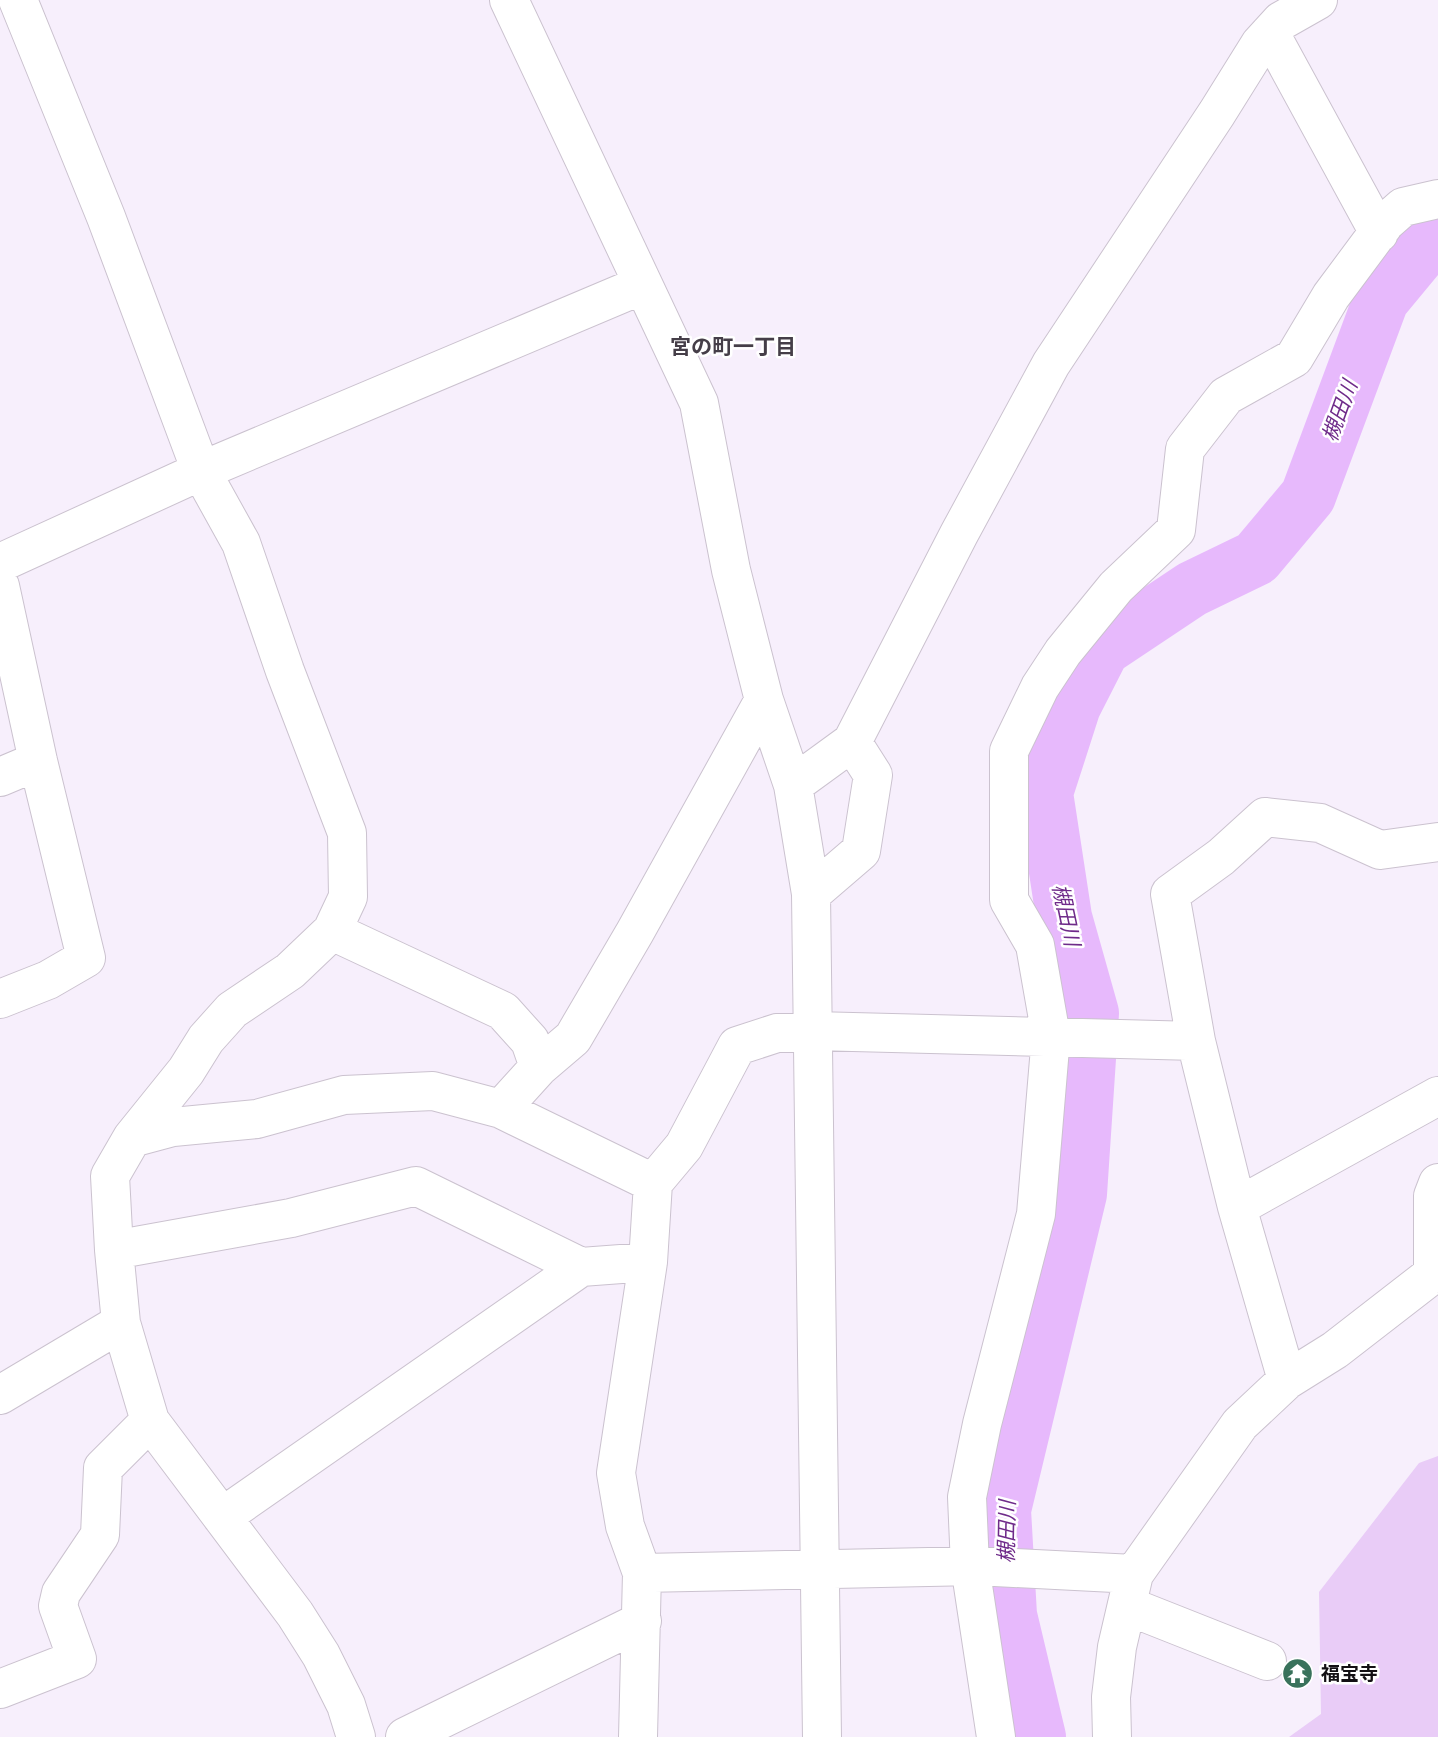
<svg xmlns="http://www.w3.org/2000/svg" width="1438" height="1737" viewBox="0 0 1438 1737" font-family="'Work Sans','Noto Sans JP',sans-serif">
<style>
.green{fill:#e9ccf7}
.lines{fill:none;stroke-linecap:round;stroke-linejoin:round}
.river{stroke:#e7b9fc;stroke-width:56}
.minor-casing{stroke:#cbc2cf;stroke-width:40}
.minor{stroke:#fff;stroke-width:38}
.labels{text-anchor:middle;stroke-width:5;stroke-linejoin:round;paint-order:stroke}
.poi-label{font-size:19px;font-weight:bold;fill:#131014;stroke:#fff;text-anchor:start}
.neighbourhood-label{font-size:21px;font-weight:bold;fill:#453e48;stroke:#fff}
.water-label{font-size:21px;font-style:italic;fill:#6f2b8a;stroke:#fff}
</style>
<rect width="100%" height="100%" fill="#f7effc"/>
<path class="green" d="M1438,1456v281h-149l32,-23 -2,-122 100,-129z"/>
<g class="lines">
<path class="river" d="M1038,1737l-29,-122 -6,-105 76,-316 12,-181 -27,-96 -19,-124 28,-87 29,-57 90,-60 64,-31 52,-62 73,-196 57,-69"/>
<defs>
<path id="minor" d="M18,0l88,217 95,254 40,72 44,128 62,162 1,64 -16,34 -42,40 -58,39 -26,29 -20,32 -54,67 -22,38 4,74 7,73 29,98 145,193 26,41 25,50 10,32
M509,0l190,403 32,167 33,130 29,85 18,109 11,843
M1270,33l109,200
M0,563l201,-92 441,-186
M0,586l38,175 48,197 -38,22 -48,19
M0,777l38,-16
M793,785l59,-43 107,-208 92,-170 166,-251 43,-69 21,-23 37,-21
M811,894l50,-43 12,-76 -21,-33
M1196,1041l-26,-147 51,-37 44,-40 55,6 60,27 58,-8
M539,1067l34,-29 62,-106 129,-232
M501,1109l152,74
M132,1138l41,-11 84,-8 87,-24 89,-4 68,18 38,-42 -9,-26 -27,-30 -171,-80
M1237,1207l201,-111
M114,1250l177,-32 125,-32 165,81
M1433,1274v-78l5,-13
M0,1395l121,-72
M222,1517l359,-250 67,-5
M642,1573l334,-7 158,8
M1128,1606l139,55
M0,1689l77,-30 -19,-53 3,-13 39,-58 3,-67 47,-47
M405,1737l237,-116
M638,1737l4,-164 -17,-47 -9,-53 32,-211 5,-79 31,-37 53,-100 40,-13 37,-2 382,10 41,166 50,173
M996,1737l-26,-171 -3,-69 15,-73 54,-210 15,-178 -16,-91 -26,-45v-149l31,-64 23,-35 53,-65 60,-57 9,-81 41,-53 68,-38 37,-62 55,-74 17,-15 35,-8
M1112,1737l-1,-40 6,-50 17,-73 106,-150 47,-44 48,-30 98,-76 5,-2"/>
</defs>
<use href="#minor" class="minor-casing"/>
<use href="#minor" class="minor"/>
</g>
<defs>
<symbol id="temple-disc" viewBox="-11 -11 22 22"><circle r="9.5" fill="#39725b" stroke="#fff"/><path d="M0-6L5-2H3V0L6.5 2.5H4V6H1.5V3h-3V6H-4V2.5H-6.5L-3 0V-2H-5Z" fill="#fff"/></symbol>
</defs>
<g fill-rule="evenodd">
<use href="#temple-disc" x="1280" y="1656" width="35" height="35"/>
</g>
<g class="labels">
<g class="poi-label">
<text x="1321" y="1680">福宝寺</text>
</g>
<g class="neighbourhood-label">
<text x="733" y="354">宮の町一丁目</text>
</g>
<g class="water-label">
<text transform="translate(1340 411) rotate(-70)" y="7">槻田川</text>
<text transform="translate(1066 915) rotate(78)" y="7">槻田川</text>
<text transform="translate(1007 1532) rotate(-89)" y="7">槻田川</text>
</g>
</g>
</svg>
